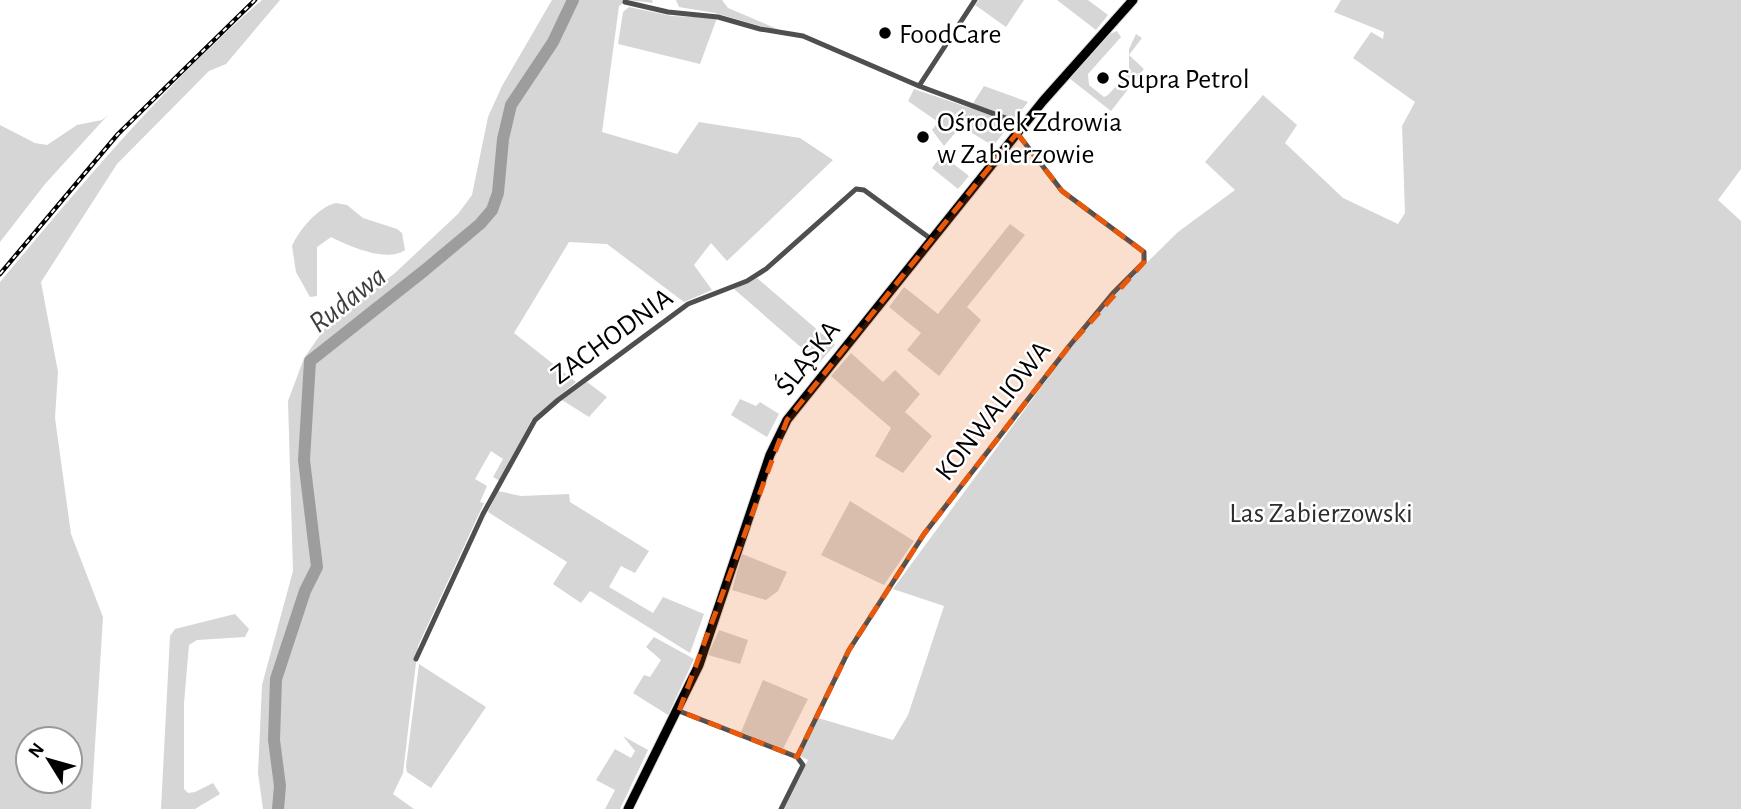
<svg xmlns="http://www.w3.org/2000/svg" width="1741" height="809" viewBox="0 0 1741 809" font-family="'Alegreya Sans',sans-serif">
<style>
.green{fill:#d6d6d6;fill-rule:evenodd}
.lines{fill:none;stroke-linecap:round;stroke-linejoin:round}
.river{stroke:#9d9d9d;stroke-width:12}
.primary-casing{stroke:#dbdbdb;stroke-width:11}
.minor{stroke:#4f4f4f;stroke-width:5}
.primary{stroke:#000;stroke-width:9}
.rail-casing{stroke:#000;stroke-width:4.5}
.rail{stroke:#fff;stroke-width:2;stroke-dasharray:5;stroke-linecap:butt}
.marked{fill:#e8590c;fill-opacity:0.2;stroke:#e8590c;stroke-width:5;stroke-dasharray:14 9;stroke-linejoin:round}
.poi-dot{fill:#000;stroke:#fff;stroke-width:2.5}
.labels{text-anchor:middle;stroke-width:5;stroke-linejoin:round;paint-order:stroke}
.poi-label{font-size:28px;fill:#000;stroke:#fff;text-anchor:start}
.street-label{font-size:28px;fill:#000;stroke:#fff}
.park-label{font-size:28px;fill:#2d2d2d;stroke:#fff}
.water-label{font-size:30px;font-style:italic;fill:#3e3e3e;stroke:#fff}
</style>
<rect width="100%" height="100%" fill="#fff"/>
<path class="green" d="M262,0h18l-54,64 -17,7 -92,93 -76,118 17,90 -3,46 16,116 32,83 -12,192h-91v-527c82,-98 165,-198 262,-282zM28,739h42v42h-42z
M552,0h100l1,3 -25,-3 -9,6 -17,126 75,22 22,-32 101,16 33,22 -106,101 -16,-18 -17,22 18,25 -28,12 -77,-58 -38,-2 -55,91 62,49 -44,37 -32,62 -7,-4 10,-18 -12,-8 -16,28 12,7 -7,16 4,1 -66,143 -15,127 -10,21 21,15h-151l-5,-36 4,-88 31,-114 -5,-170 16,-43 21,-30 70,-55 63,-59 14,-19 16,-78 14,-31z
M676,0h46l6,8 61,26 -74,-21 -36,-6z
M979,0h45l-18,27 -31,-22z
M1057,0h31l20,15 -12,15z
M1341,0h400v169l-23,31 23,21v588h-958l25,-49 -10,-5 20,-37 75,22 15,-25 36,-109 -51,-17 188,-256 35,-40 62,-61 57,-42 -30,-28 58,-67 34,30 -12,18 58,55 55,26 7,-11 -3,-87 13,-24 -62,-44 18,-26 12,7 1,-7 -50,-20z
M629,7l43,9 45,2 -17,46 -82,-20 5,-32z
M1117,31l4,6 -33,37 1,11 15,12 4,-2 21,-23v-23l7,-15 6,4 -13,17 15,14 -33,42 -42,-33 41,-44z
M984,86l44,16 -35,44 -32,-20 -17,20 -12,-16 6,-8 -30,-21 6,-12 56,19z
M108,115l-63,69 -45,58v-117l35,18 12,2 30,-20 25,-5z
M942,155l27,21 -11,13 -26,-21z
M336,203l11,2 16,13 34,11 5,4 3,17c-17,13 -57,-4 -74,-13l-14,10v49l-7,1 -14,-25 -4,-26c7,-16 26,-39 44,-43z
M1010,224l15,11 -58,72 14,13 -42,56 -32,-26 14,-17 -32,-26 15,-20 34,27z
M757,278l78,67 -16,18 -85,-74z
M851,353l32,29 12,-12 25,24 -15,18 27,24 -29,37 -28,-17 16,-28 -60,-52z
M587,382l20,15 -18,20 -27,-17z
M740,399l16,7 4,-4 19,12 -12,23 -36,-22z
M498,491l23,5 48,-2 1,8 79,49 -14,22 -14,-7 -12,21 44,26 10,-16 41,17 -14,39 -100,-62 -9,12 -28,-19 14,-22 -79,-50z
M850,501l64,40 -30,44 -63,-30z
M742,554l45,18 -9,19 -12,9 -34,-10z
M235,614l14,15 -4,8 -48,3 -8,5 -5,58v86l4,4 7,-1 18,-9 7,11 -25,15h-34l9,-173 5,-7z
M719,630l29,10 -8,24 -32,-9z
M654,637l40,22 -26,56 -35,-22 11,-18 6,2 11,-17 -15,-13z
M419,664l67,43 -55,81 -24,-16 -1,-6z
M763,680l45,19 -25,50 -42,-17z
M623,736l25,14 -28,59h-15l10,-19 -19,-10 19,-31 16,9 4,-7z"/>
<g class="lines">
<path class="river" d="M278,809l2,-23 -6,-46 2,-61 29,-88 12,-24 -13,-107 6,-99 115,-91 55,-46 12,-14 6,-17 5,-54 8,-34 42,-63 20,-42"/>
<defs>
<path id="primary" d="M628,809l71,-144 71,-210 17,-35 256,-319 90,-101"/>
</defs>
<use href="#primary" class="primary-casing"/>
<path class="minor" d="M625,2l43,10 50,5 42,12 43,7 116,50 105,39
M919,86l56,-86
M416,659l67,-145 52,-94 23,-20 130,-96 59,-23 19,-12 90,-80 8,1 67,49
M679,711l118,46
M781,809l22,-44 -6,-8 52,-107 75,-116 146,-189 43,-52 31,-31v-10l-82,-61 -45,-58"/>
<use href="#primary" class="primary"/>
<defs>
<path id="rail" d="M0,274l118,-140 137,-134"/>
</defs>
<use href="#rail" class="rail-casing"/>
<use href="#rail" class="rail"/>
</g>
<path class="marked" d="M1017,133l45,58 82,61v10l-74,83 -146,189 -75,116 -52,107 -118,-46 108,-291z"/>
<g class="poi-dot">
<circle cx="885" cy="33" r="7"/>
<circle cx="1103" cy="78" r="7"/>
<circle cx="923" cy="137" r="7"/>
</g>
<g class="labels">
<g class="poi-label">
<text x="899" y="43">FoodCare</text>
<text x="1117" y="88">Supra Petrol</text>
<text x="937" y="131">Ośrodek Zdrowia<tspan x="937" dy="32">w Zabierzowie</tspan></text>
</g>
<g class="street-label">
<text transform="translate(611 335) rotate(-36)" y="10">ZACHODNIA</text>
<text transform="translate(807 357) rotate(-52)" y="10">ŚLĄSKA</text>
<text transform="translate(992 410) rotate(-52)" y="10">KONWALIOWA</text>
</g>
<g class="park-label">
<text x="1321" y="522">Las Zabierzowski</text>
</g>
<g class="water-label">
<text transform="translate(347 299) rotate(-38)" y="10">Rudawa</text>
</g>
</g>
<g transform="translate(49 760) rotate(307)"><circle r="33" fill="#ffffff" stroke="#999999" stroke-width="2"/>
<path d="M0-5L12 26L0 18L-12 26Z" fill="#000000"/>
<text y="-10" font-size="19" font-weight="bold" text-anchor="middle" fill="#000000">N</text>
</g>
</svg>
